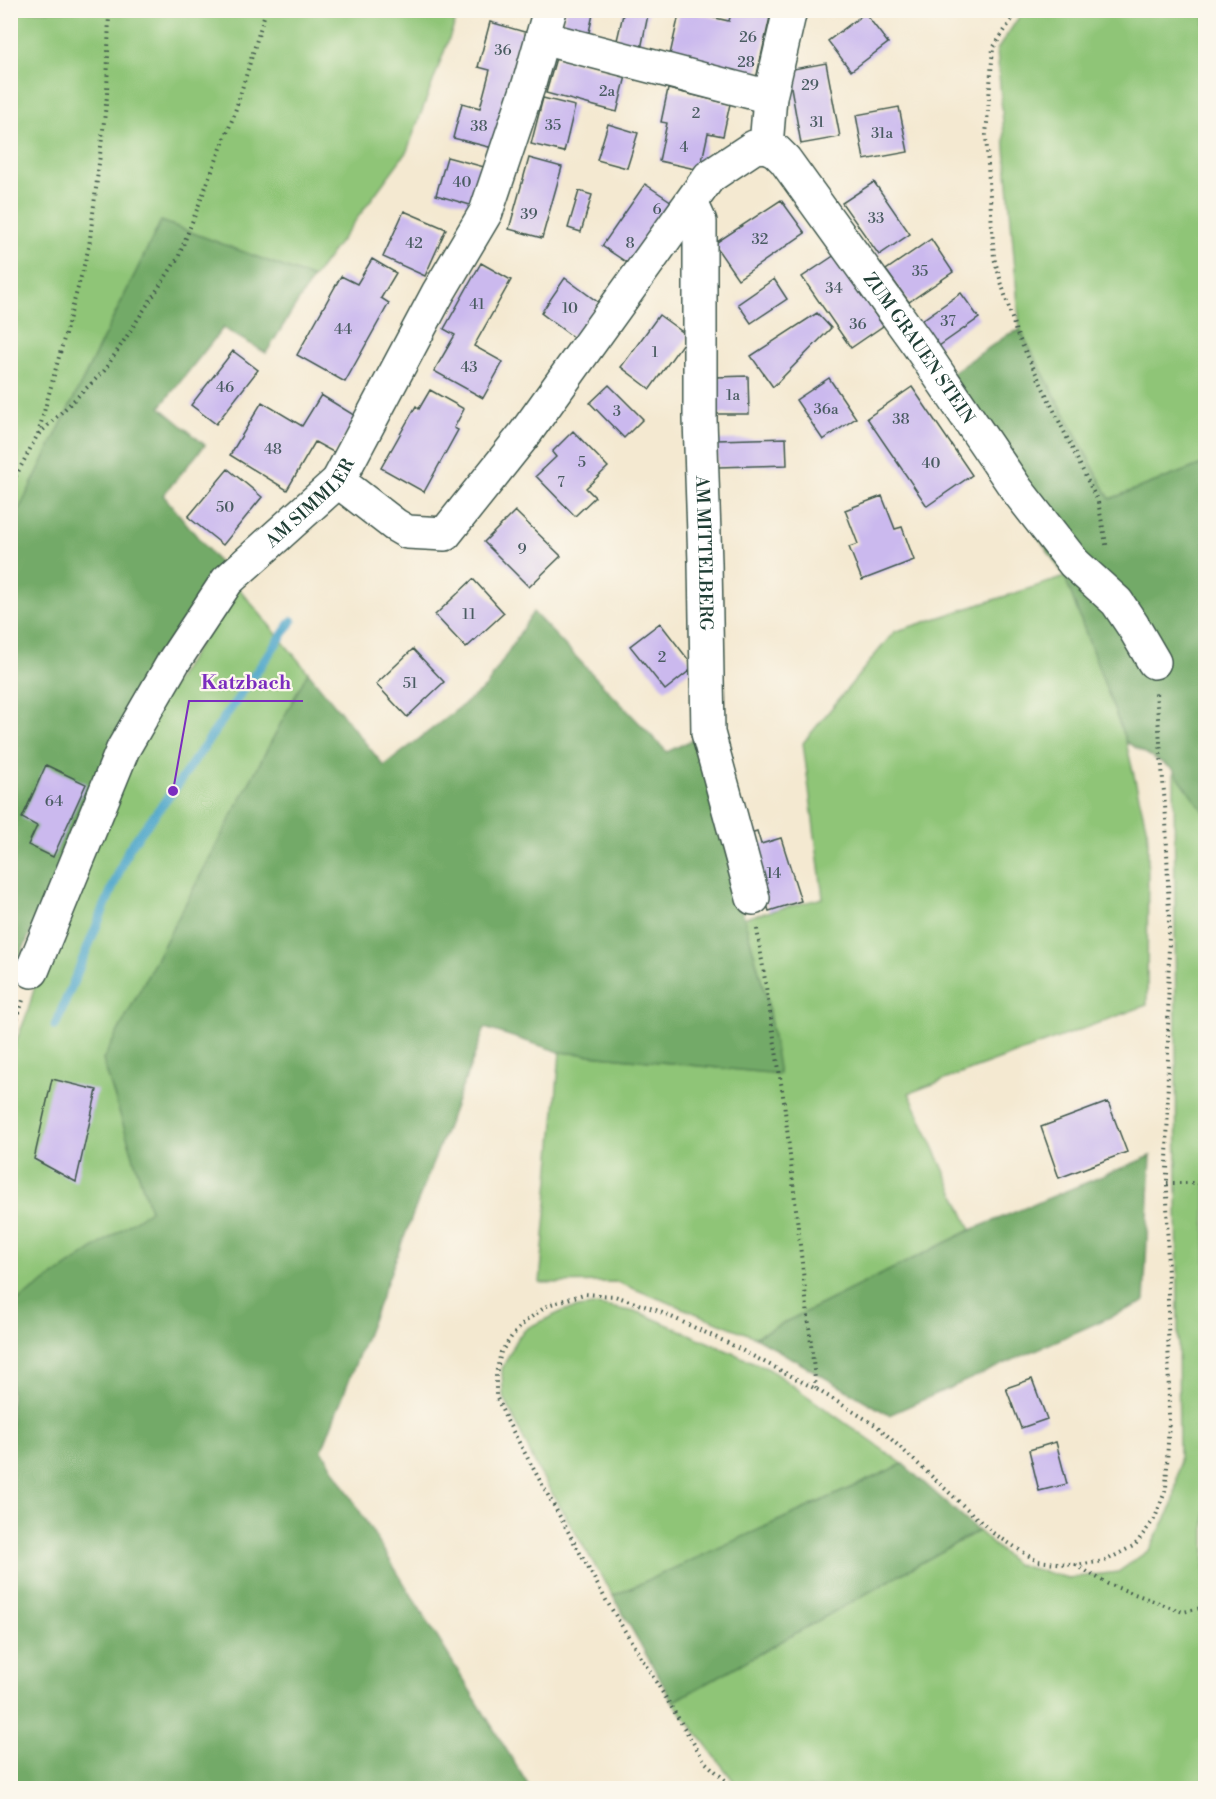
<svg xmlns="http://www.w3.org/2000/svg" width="1216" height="1799" viewBox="0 0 1216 1799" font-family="'Libre Bodoni',serif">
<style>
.green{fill:#8fc577;stroke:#578156;stroke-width:1.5}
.forest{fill:#73aa68;stroke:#49744e;stroke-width:1.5}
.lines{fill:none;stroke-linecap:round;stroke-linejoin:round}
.stream{stroke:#4ba5c9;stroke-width:9}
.building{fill:#cbb9ee}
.minor-casing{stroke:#3f574c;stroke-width:36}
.path{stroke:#3f574c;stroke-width:4;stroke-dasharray:1.5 4.5;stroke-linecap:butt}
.minor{stroke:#fff;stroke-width:33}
.labels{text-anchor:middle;stroke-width:4.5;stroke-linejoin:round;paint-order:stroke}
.number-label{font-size:15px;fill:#4a5c62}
.street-label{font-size:18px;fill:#1f3d34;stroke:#fbf7ec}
.leader{fill:none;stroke:#7b2cbf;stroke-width:2}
.callout-dot{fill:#7b2cbf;stroke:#fbf7ec;stroke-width:2}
.callout-label{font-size:20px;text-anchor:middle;font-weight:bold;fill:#7b2cbf;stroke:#fbf7ec;stroke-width:4.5;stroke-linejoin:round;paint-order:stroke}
</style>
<rect width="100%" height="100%" fill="#fbf7ec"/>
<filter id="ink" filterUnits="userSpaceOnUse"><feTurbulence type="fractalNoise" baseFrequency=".0167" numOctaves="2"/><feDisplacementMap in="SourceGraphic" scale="12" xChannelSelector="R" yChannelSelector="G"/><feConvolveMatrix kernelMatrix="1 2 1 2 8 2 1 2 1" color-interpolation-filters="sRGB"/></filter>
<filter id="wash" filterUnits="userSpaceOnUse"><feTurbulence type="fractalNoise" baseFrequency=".008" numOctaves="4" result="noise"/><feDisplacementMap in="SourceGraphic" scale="24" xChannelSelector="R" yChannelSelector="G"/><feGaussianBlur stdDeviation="1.35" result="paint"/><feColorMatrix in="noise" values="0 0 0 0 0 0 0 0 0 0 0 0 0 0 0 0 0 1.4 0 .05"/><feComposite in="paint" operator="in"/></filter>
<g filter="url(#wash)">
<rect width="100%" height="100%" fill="#f4e9d1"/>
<path class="green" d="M395,10l61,10 -49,131 -94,127 -152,-57 -150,305v-515z
M1023,11h182v452l-95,36 -90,-169 -23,-280z
M1065,577l61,165 22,92 -1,171 -238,88 62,137 -216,107 -138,-55 -77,1 20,-231 218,22 -11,-74 -23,-82 79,-20 -20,-155 91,-111z
M237,586l71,86 -205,388 47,150 -131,90 -8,8v-254l16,-40 12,-43 101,-235z
M1174,769l32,45 -1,974h-466l-66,-86 305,-171 37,33 53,14 50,-6 31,-22 24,-45 6,-40z
M598,1305l43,8 128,56 134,95 -290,132 -76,-128 -34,-73 -1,-26 15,-31 10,-10 38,-18z"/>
<path class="forest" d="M161,221l152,57 -47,75 -43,-25 -63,79 45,38 -42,50 61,74 -87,127 -126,280v-450z
M1020,330l90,169 95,-36v351l-32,-45 -47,-27 -61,-165 -129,-193 73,-50z
M533,612l134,140 35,-17 42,183 23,82 12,74 -219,-22 -75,-24 -163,422 208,338h-519v-480l8,-8 131,-90 -47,-150 205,-388 76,94 102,-79z
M1151,1156l-7,146 -255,113 -134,-78 216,-107z
M903,1464l75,67 -305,171 -60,-106z"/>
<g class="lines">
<path class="stream" d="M55,1026l74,-178 44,-57 119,-170"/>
</g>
<g id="blocks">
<path class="building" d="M566,10h28l-7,31 -27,-6z
M624,10h25l-9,44 -25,-5z
M680,10l49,11 3,-11h11l27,7 -14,62 -87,-20z
M865,13l23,30 -37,28 -23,-30z
M490,22l38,11 -31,116 -44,-11 9,-35 18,5 10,-38 -12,-3z
M556,58l70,18 -9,36 -71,-19z
M826,63l14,74 -39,7 -13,-74z
M668,89l62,15 -7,32 -15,-3 -8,37 -41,-9 8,-38 -6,-1z
M543,98l32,8 -11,46 -33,-8z
M899,107l9,45 -44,8 -8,-45z
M608,124l30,9 -11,35 -30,-8z
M447,157l41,11 -11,39 -41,-12z
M529,158l33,9 -20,71 -33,-9z
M874,182l36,52 -31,21 -37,-52z
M645,184l33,22 -43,62 -33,-22z
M579,191l13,4 -11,37 -13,-4z
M781,200l24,33 -67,46 -24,-35z
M404,211l42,18 -21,47 -42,-19z
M931,239l22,33 -44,30 -23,-32z
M835,255l48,71 -32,22 -49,-71z
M372,259l24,14 -15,25 8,5 -44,79 -48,-27 44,-79 16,8z
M481,263l30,17 -37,66 29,16 -20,36 -49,-27 21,-36 -11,-6z
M565,278l34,25 -25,35 -33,-25z
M774,279l13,20 -36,24 -13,-19z
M961,293l18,25 -43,30 -18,-25z
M817,313l14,15 -58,59 -22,-31z
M659,315l29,21 -38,53 -29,-22z
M233,351l25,19 -42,54 -25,-19z
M748,376l1,38h-32l-1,-37z
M829,378l27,40 -33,22 -27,-40z
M609,385l34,34 -19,19 -34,-35z
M912,387l60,88 -45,31 -60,-88z
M430,390l34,19 -10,19 4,2 -34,62 -43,-24 35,-62 3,3z
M321,395l36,22 -22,36 -20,-11 -28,48 -57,-35 32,-53 40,24z
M573,431l35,36 -22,21 9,9 -20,19 -39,-40 20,-19 -4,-5z
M786,438l1,27 -69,2 -1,-27z
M228,469l34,28 -39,48 -35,-28z
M882,496l13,33 7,-2 12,33 -52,20 -13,-33 9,-3 -13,-34z
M515,511l46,45 -32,31 -45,-45z
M473,579l31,34 -38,35 -31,-33z
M660,623l34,44 -29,23 -35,-44z
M413,649l31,33 -37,35 -31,-33z
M46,765l40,19 -33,73 -25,-12 9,-19 -15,-8z
M757,831l4,13 20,-6 20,63 -32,10 -25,-76z
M52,1079l45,11 -21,92 -42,-23z
M1108,1102l19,50 -68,26 -18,-51z
M1032,1379l15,40 -26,9 -15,-40z
M1056,1442l11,42 -28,7 -10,-41z"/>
</g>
</g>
<g filter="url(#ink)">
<use href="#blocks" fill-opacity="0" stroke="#3f574c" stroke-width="1.5"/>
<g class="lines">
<defs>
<g id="minor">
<path d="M542,38l228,59"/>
<path id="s1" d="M766,146l10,5 9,9 132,183 100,147 57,73 43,39 16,24 21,36"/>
<path d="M766,146l4,-49 20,-87"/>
<path id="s2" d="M690,205l5,6 5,11v197l5,144 3,170 45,165"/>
<path d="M338,481l57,44 12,7 38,2 79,-99 185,-258 45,-30 12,-1"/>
<path id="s3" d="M32,971l91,-222 51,-88 53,-80 111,-100 100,-188 48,-81 43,-128 21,-74"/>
</g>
</defs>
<use href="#minor" class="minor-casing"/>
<path class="path" d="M1018,10l-25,38 -7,87 8,123 22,74 82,170 9,47
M39,434l65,-63 74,-113 56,-143 32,-105
M10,487l28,-53 51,-187 18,-151 2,-86
M757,929l27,173 32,286
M10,1042l13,-42
M1167,1183h39
M1076,1565l32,19 75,28 23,-5
M734,1788l-29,-26 -99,-162 -100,-181 -10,-23v-22l5,-22 11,-16 14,-15 22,-16 36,-11 31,2 41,14 70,32 90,47 61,37 116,107 44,28 38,4 30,-4 30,-16 20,-27 11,-29 3,-71 -2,-235 2,-267 -3,-98 -10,-126"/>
<use href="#minor" class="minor"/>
</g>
</g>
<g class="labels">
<g class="number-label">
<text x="748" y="42">26</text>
<text x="503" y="55">36</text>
<text x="746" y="67">28</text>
<text x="810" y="90">29</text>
<text x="607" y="96">2a</text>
<text x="696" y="118">2</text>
<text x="817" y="127">31</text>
<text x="553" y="130">35</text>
<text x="479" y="131">38</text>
<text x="882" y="138">31a</text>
<text x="684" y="152">4</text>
<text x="462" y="187">40</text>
<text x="657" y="214">6</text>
<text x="529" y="219">39</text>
<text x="876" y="223">33</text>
<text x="760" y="244">32</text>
<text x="414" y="248">42</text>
<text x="630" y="248">8</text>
<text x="920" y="276">35</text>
<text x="834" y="293">34</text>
<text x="477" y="309">41</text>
<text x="570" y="313">10</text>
<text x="948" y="326">37</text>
<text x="858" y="329">36</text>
<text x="343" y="334">44</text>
<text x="655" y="357">1</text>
<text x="469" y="372">43</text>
<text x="225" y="392">46</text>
<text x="733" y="400">1a</text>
<text x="826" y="414">36a</text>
<text x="617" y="416">3</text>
<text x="901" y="424">38</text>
<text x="273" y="454">48</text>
<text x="582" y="467">5</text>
<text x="931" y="468">40</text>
<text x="561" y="487">7</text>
<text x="225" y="512">50</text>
<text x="522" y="554">9</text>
<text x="469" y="619">11</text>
<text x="662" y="662">2</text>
<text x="410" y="688">51</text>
<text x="54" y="806">64</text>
<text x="774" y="878">14</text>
</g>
<g class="street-label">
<text dy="6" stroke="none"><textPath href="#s1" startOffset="255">ZUM GRAUEN STEIN</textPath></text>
<text dy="6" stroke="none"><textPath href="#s3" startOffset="552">AM SIMMLER</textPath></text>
<text dy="6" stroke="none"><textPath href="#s2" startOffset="351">AM MITTELBERG</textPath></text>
</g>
</g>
<path class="leader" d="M173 791L189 701H303"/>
<circle class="callout-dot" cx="173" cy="791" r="6"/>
<g class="callout-label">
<text x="246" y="689">Katzbach</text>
</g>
<rect width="1216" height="1799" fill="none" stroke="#fbf7ec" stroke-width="36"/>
</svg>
